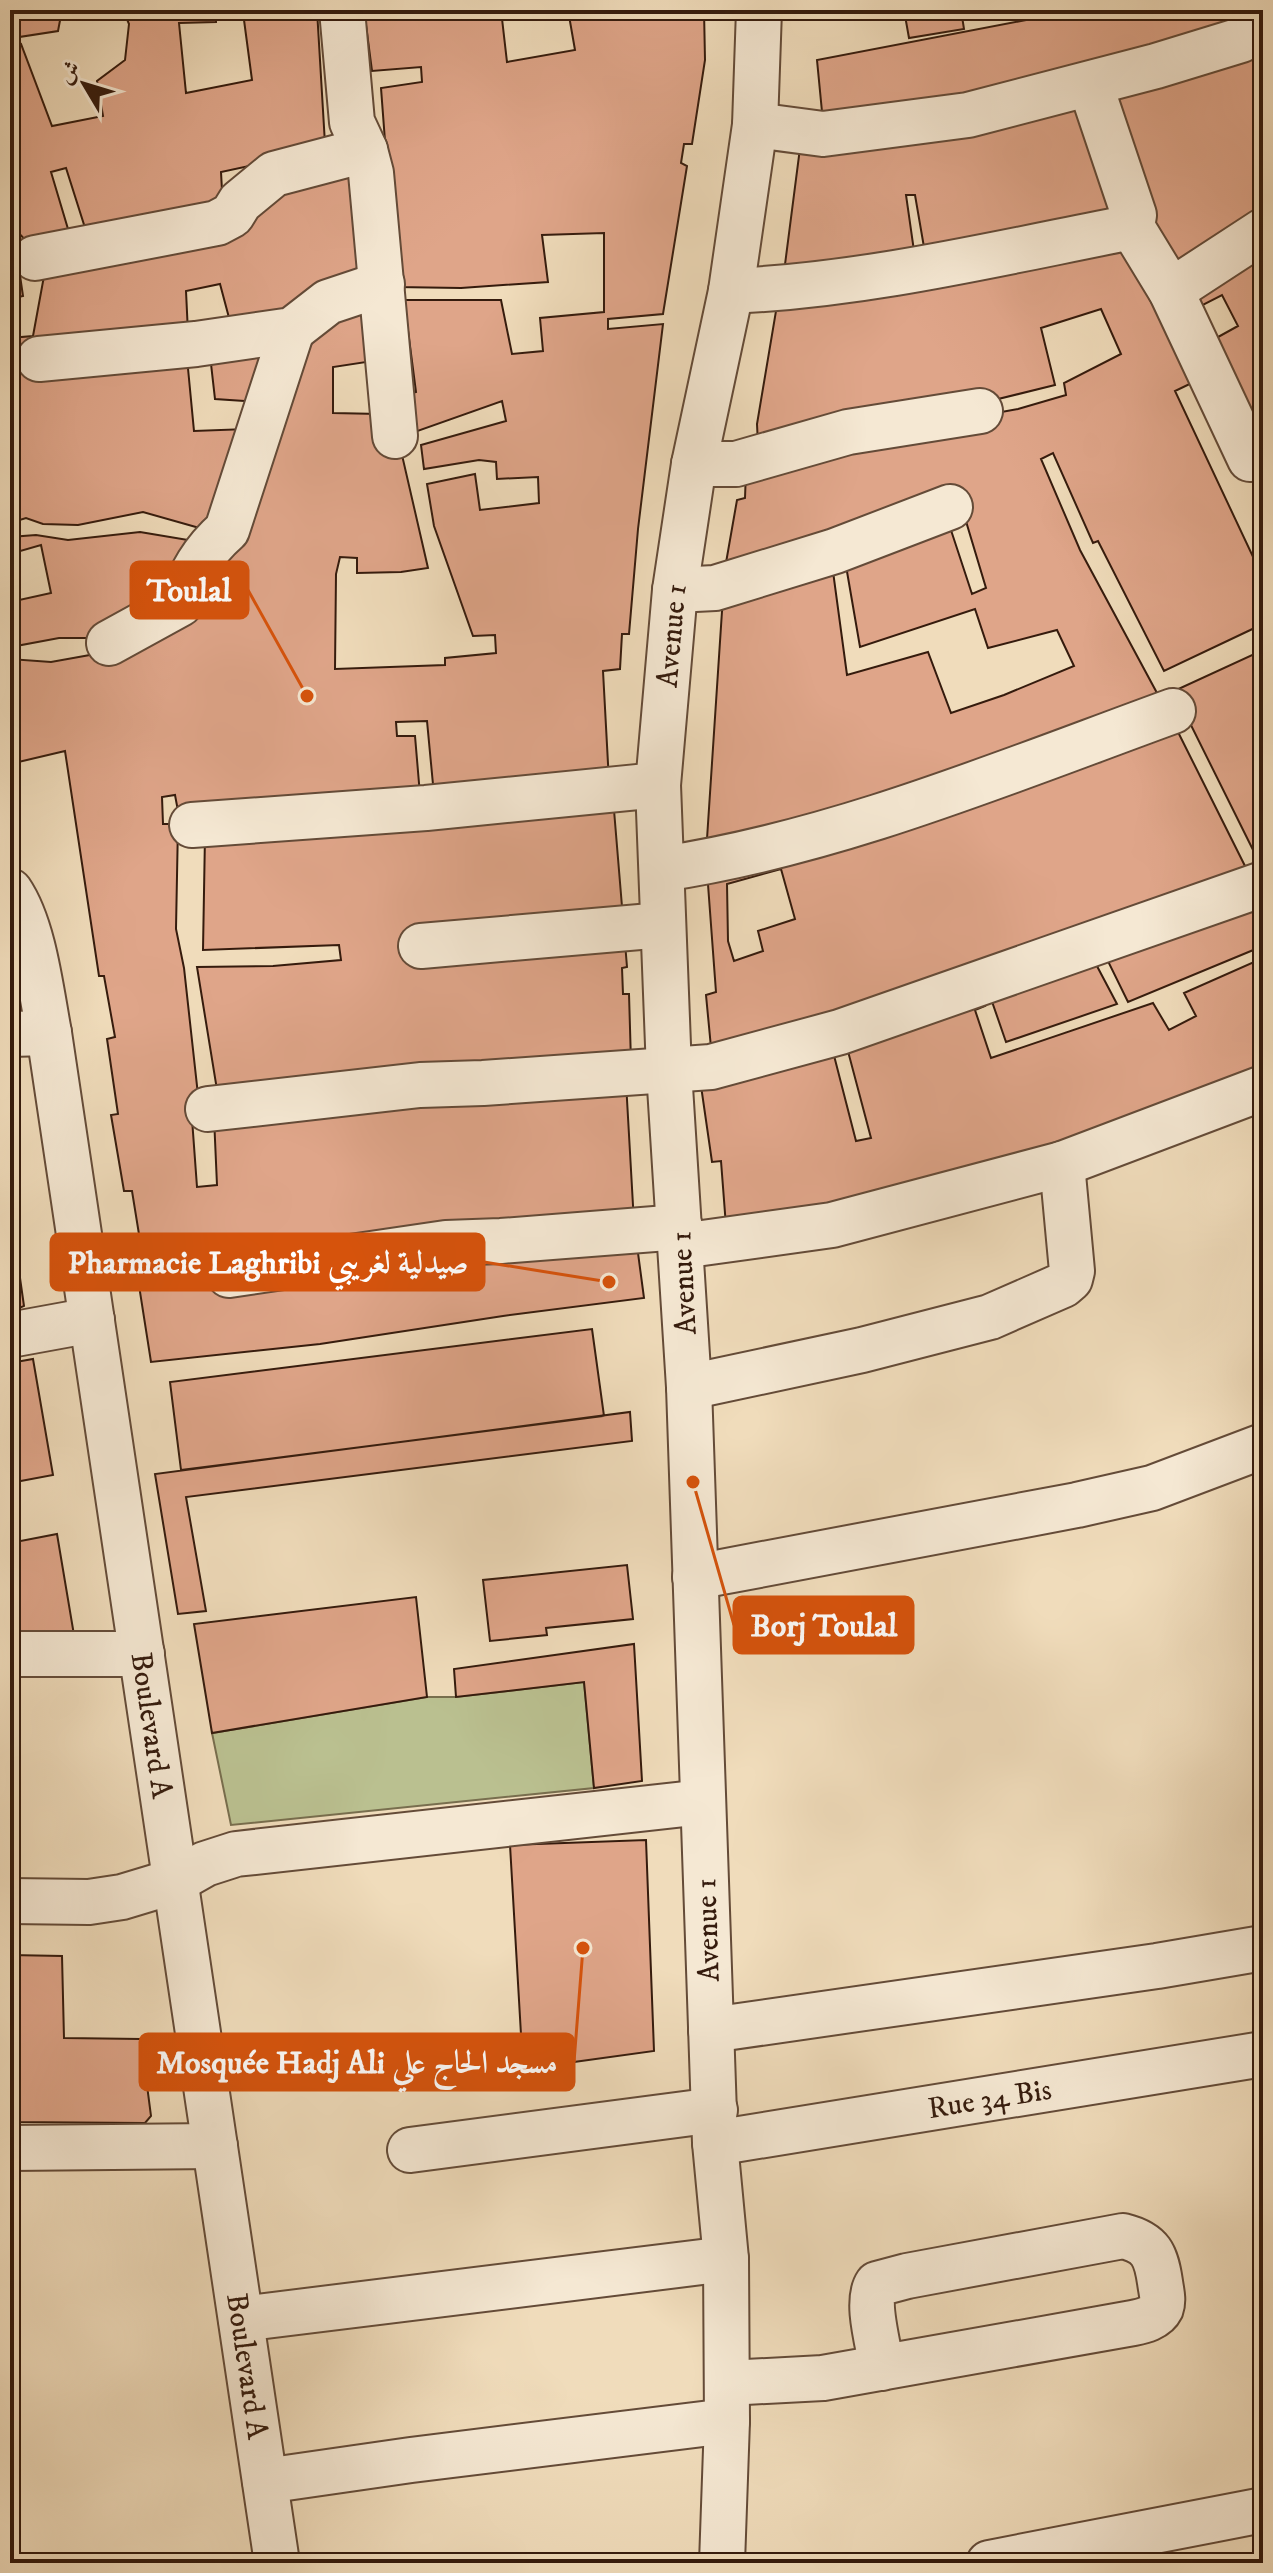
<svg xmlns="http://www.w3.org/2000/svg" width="1273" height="2573" viewBox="0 0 1273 2573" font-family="'IM FELL DW Pica',Amiri,serif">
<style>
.green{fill:#bac090;stroke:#786e4e;stroke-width:2}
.building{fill:#dfa589;stroke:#351b0d;stroke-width:2;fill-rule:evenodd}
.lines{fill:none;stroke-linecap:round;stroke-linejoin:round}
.minor-casing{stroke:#644b38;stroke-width:48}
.minor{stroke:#f5e8d3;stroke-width:44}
.labels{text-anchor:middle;stroke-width:6;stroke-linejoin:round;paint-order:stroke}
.street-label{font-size:30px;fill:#351b0d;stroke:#f5e8d3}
.leader{fill:none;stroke:#d6530c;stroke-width:3}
.callout-dot{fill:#d6530c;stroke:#f5e8d3;stroke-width:3}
.callout{fill:#d6530c;stroke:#d6530c;stroke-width:3}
.callout-label{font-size:32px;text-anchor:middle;font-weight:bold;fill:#fff}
</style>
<rect width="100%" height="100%" fill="#f0dcbb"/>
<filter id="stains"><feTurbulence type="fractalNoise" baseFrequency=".0025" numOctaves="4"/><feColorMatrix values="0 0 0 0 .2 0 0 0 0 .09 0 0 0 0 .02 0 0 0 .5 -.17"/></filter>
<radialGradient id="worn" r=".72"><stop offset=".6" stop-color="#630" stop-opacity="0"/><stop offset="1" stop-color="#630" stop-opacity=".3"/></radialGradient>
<path class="green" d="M584,1682l10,106 -363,37 -19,-92 215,-36h29z"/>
<path class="building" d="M12,10h50l-4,21 -39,6z
M123,10h93v12l-37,1 7,70 66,-13 -8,-60 73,-10 8,134 -53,17 -51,11 2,37 -136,25 -21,-66 -15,4 20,67 -39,8 -22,-23v-178l11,-2 31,82 51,-10 -6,-35 28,-21 4,-36z
M364,10h137l6,52 68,-12 -7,-40h136l1,50 -13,84h-8l-3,19 6,3 -24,148 -55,5v10l55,-5 -25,205 -9,105h-7l-2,35 -17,2 6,111 -175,13 -7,-74 -31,1 1,14h18l5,59 -242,16 -3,-16 -13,2 1,27h15l-2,105 8,39 15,136 -8,1 6,82 20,-2 -3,-68 412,-35 8,141 10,75 -141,18 -183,28 -169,18 -16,-102 8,-1 -11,-68h-8l-13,-76 7,-1 -11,-75 8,-2 -11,-61h-5l-34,-225 -55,13v-105l41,3 61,-11 82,-41 123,-283 51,-20 5,54 -40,6v46l47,1 22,41 26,113 -27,4 -44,1v-15l-17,-1 -4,17 -1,95 110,-4v-7l51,-5 -1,-18 -22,1 -39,-110 -7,-42 48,-10 5,36 59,-7 -1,-26 -41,2 -1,-17 -17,-2 -55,9 -3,-24 85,-24 -4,-20 -90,32 -4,-39 8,-2 -12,-92h97l11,54 31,-3 -3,-33 64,-6v-79l-62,2 6,47 -87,6 -65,-1 -15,-199 41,-6 -1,-15 -49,4z
M904,10h57l3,19 -55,9z
M1078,10h154l6,20 -149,39 -266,53 -6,-62z
M1263,40v176l-93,62 -66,-185z
M1086,98l36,120 -197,35 -10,-58h-9l9,63 -132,22 17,-132z
M363,176v98l-52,26 -79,29 -12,-45 -34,7 2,42 -155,17 -23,15v-27l23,-2 11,-60 279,-96z
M1124,238l74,142 -23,11 88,187v46l-99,47 -66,-130 -5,2 -40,-90 -12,6 39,91 84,156 -458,148 17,-258 109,-32 15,111 81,-23 23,61 53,-18 70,-29 -17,-36 -69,18 -13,-39 -115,38 -15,-87 102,-42 25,76 14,-6 -27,-90 -235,76 13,-74 8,-2 1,-27 107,-32 165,-30 48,-14 -2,-12 57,-29 -20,-45 -60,19 14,57 -69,17 -228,43 -1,-21 21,-125z
M1263,243v172l-16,8 -38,-81 29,-16 -16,-31 -29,15 -9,-15z
M17,255l6,41 -13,3v-43z
M275,342l-17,60 -43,-3 -5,-44z
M187,358l7,73 53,-2 -37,102 -67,-19 -65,13 -35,-1 -17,-6 -16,5v-148l37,-8z
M140,532l54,9 -23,57 -81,40h-31l-43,8 -6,-21v-23l41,-9 -10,-48 -31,9v-17l26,-2 32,5z
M1263,650v220l-89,-179z
M1173,722l77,154 -538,182 -6,-63 10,-3 -9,-121zM781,869l14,50 -37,12 5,20 -29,10 -6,-20 -1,-57z
M613,798l14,169 -5,1 1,26h6l2,68 -413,34 -21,-129 76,-1 68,-6 -2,-15 -136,5 2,-115z
M1263,905v41l-135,56 -26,-53z
M1089,951l28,53 -111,38 -18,-52z
M1263,958v119l-253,87 -284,62 -5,-65 -9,1 -12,-83 130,-39 26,101 15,-3 -26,-98 134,-49 6,15 -10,4 16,48 162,-55 16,27 27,-14 -12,-23z
M10,1208l14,98 -14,6z
M592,1329l12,87 -423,54 -11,-88z
M33,1359l20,116 -43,8v-120z
M630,1412l2,29 -446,56 20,114 -28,3 -23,-140z
M57,1534l17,101h-64v-92z
M627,1565l6,54 -87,9 1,7 -57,6 -7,-61z
M416,1597l11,100 -215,36 -18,-109z
M634,1644l8,137 -48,7 -10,-106 -128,15 -2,-28z
M646,1840l8,211 -131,18 -13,-224z
M10,1955l52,1 2,82 77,1 10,77 -6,7 -135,-1z"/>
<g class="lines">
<defs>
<g id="minor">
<path d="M342,10l10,112 13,28 6,23 24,263"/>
<path d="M1090,84l44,131 -2,12 39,64 79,168"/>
<path d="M755,125l68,9 145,-19 188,-49 85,-26 22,-12"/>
<path d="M35,258l182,-35 15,-8 8,-13 34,-28 91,-24"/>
<path d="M731,291c136,-6 268,-38 401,-64"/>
<path d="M1171,291l92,-60"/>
<path d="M39,359l157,-15 96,-14 36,-28 54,-18"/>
<path d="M694,464h42l112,-32 132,-21"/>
<path d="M675,590l40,-2 120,-37 115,-44"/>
<path d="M109,643l71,-39c10,-30 23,-53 47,-74l65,-200"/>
<path d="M192,825l234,-17 232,-23"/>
<path d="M662,869c174,-26 346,-98 511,-158"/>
<path id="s1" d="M10,891c24,35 31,100 39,142l228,1530"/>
<path d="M421,946l242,-21"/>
<path d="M10,1034l39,-1"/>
<path d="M208,1109l212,-24 63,-2 228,-16 129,-35 423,-148"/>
<path d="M681,1246l151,-21 230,-61 201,-76"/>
<path d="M229,1275l217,-32 55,-2 179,-14"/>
<path d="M10,1335l82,-15"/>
<path d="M689,1387l173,-37 128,-33 73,-32 7,-6 2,-8 -10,-107"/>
<path d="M695,1577l382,-72 75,-17 111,-42"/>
<path d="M10,1654h132"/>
<path d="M10,1901l79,1 33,-5 53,-16 30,-17 31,-10 467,-52"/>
<path d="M711,2030l446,-64 106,-18"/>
<path id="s2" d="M715,2143l548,-89"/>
<path d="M10,2148l205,-2"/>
<path d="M410,2150l305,-40"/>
<path d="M241,2319l485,-60"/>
<path d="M727,2383l96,-5 310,-55c10,-2 23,-5 28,-15 3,-8 0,-18 -1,-26 -4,-27 -9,-39 -37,-46l-216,40 -30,8c-12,17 2,63 5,84"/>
<path d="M265,2481l146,-21 316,-39"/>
<path id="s3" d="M722,2563l5,-142 -1,-162 -11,-116 -26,-756 -20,-316 -11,-286 17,-195 19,-126 37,-173 24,-166 4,-115"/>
<path d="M989,2563l274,-53"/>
</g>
</defs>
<use href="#minor" class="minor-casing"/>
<use href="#minor" class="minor"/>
</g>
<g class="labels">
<g class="street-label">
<text dy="10" stroke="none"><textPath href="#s3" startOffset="1930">Avenue 1</textPath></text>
<text transform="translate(683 1283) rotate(-93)" y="10">Avenue 1</text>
<text dy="10" stroke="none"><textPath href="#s1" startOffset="848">Boulevard A</textPath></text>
<text transform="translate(707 1930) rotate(-92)" y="10">Avenue 1</text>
<text dy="10" stroke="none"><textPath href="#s2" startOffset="278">Rue 34 Bis</textPath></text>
<text dy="10" stroke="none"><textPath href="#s1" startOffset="1496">Boulevard A</textPath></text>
</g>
</g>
<path class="leader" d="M307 696L248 590M609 1282L484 1262M693 1482L734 1625M583 1948L574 2062"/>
<g class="callout-dot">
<circle cx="307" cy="696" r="8"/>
<circle cx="609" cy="1282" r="8"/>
<circle cx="693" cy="1482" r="8"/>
<circle cx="583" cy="1948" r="8"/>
</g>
<g class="callout">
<rect x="131" y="562" width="117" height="56" rx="8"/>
<rect x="51" y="1234" width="433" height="56" rx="8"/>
<rect x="734" y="1597" width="179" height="56" rx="8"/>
<rect x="140" y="2034" width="434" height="56" rx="8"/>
</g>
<g class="callout-label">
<text x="189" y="601">Toulal</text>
<text x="268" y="1273">Pharmacie Laghribi صيدلية لغريبي</text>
<text x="824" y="1636">Borj Toulal</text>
<text x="357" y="2073">Mosquée Hadj Ali مسجد الحاج علي</text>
</g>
<rect width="1273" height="2573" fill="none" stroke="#f0dcbb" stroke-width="40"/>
<rect x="12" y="12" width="1249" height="2549" fill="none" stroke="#351b0d" stroke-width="4"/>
<rect x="20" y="20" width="1233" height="2533" fill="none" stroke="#351b0d" stroke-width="2"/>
<g transform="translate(84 84) rotate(308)" stroke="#f5e8d3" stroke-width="6" paint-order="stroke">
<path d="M0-6L14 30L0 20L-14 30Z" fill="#351b0d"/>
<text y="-12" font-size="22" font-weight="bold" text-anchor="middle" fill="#351b0d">ش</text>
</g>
<rect width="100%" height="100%" filter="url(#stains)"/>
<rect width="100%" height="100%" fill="url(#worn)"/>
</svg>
